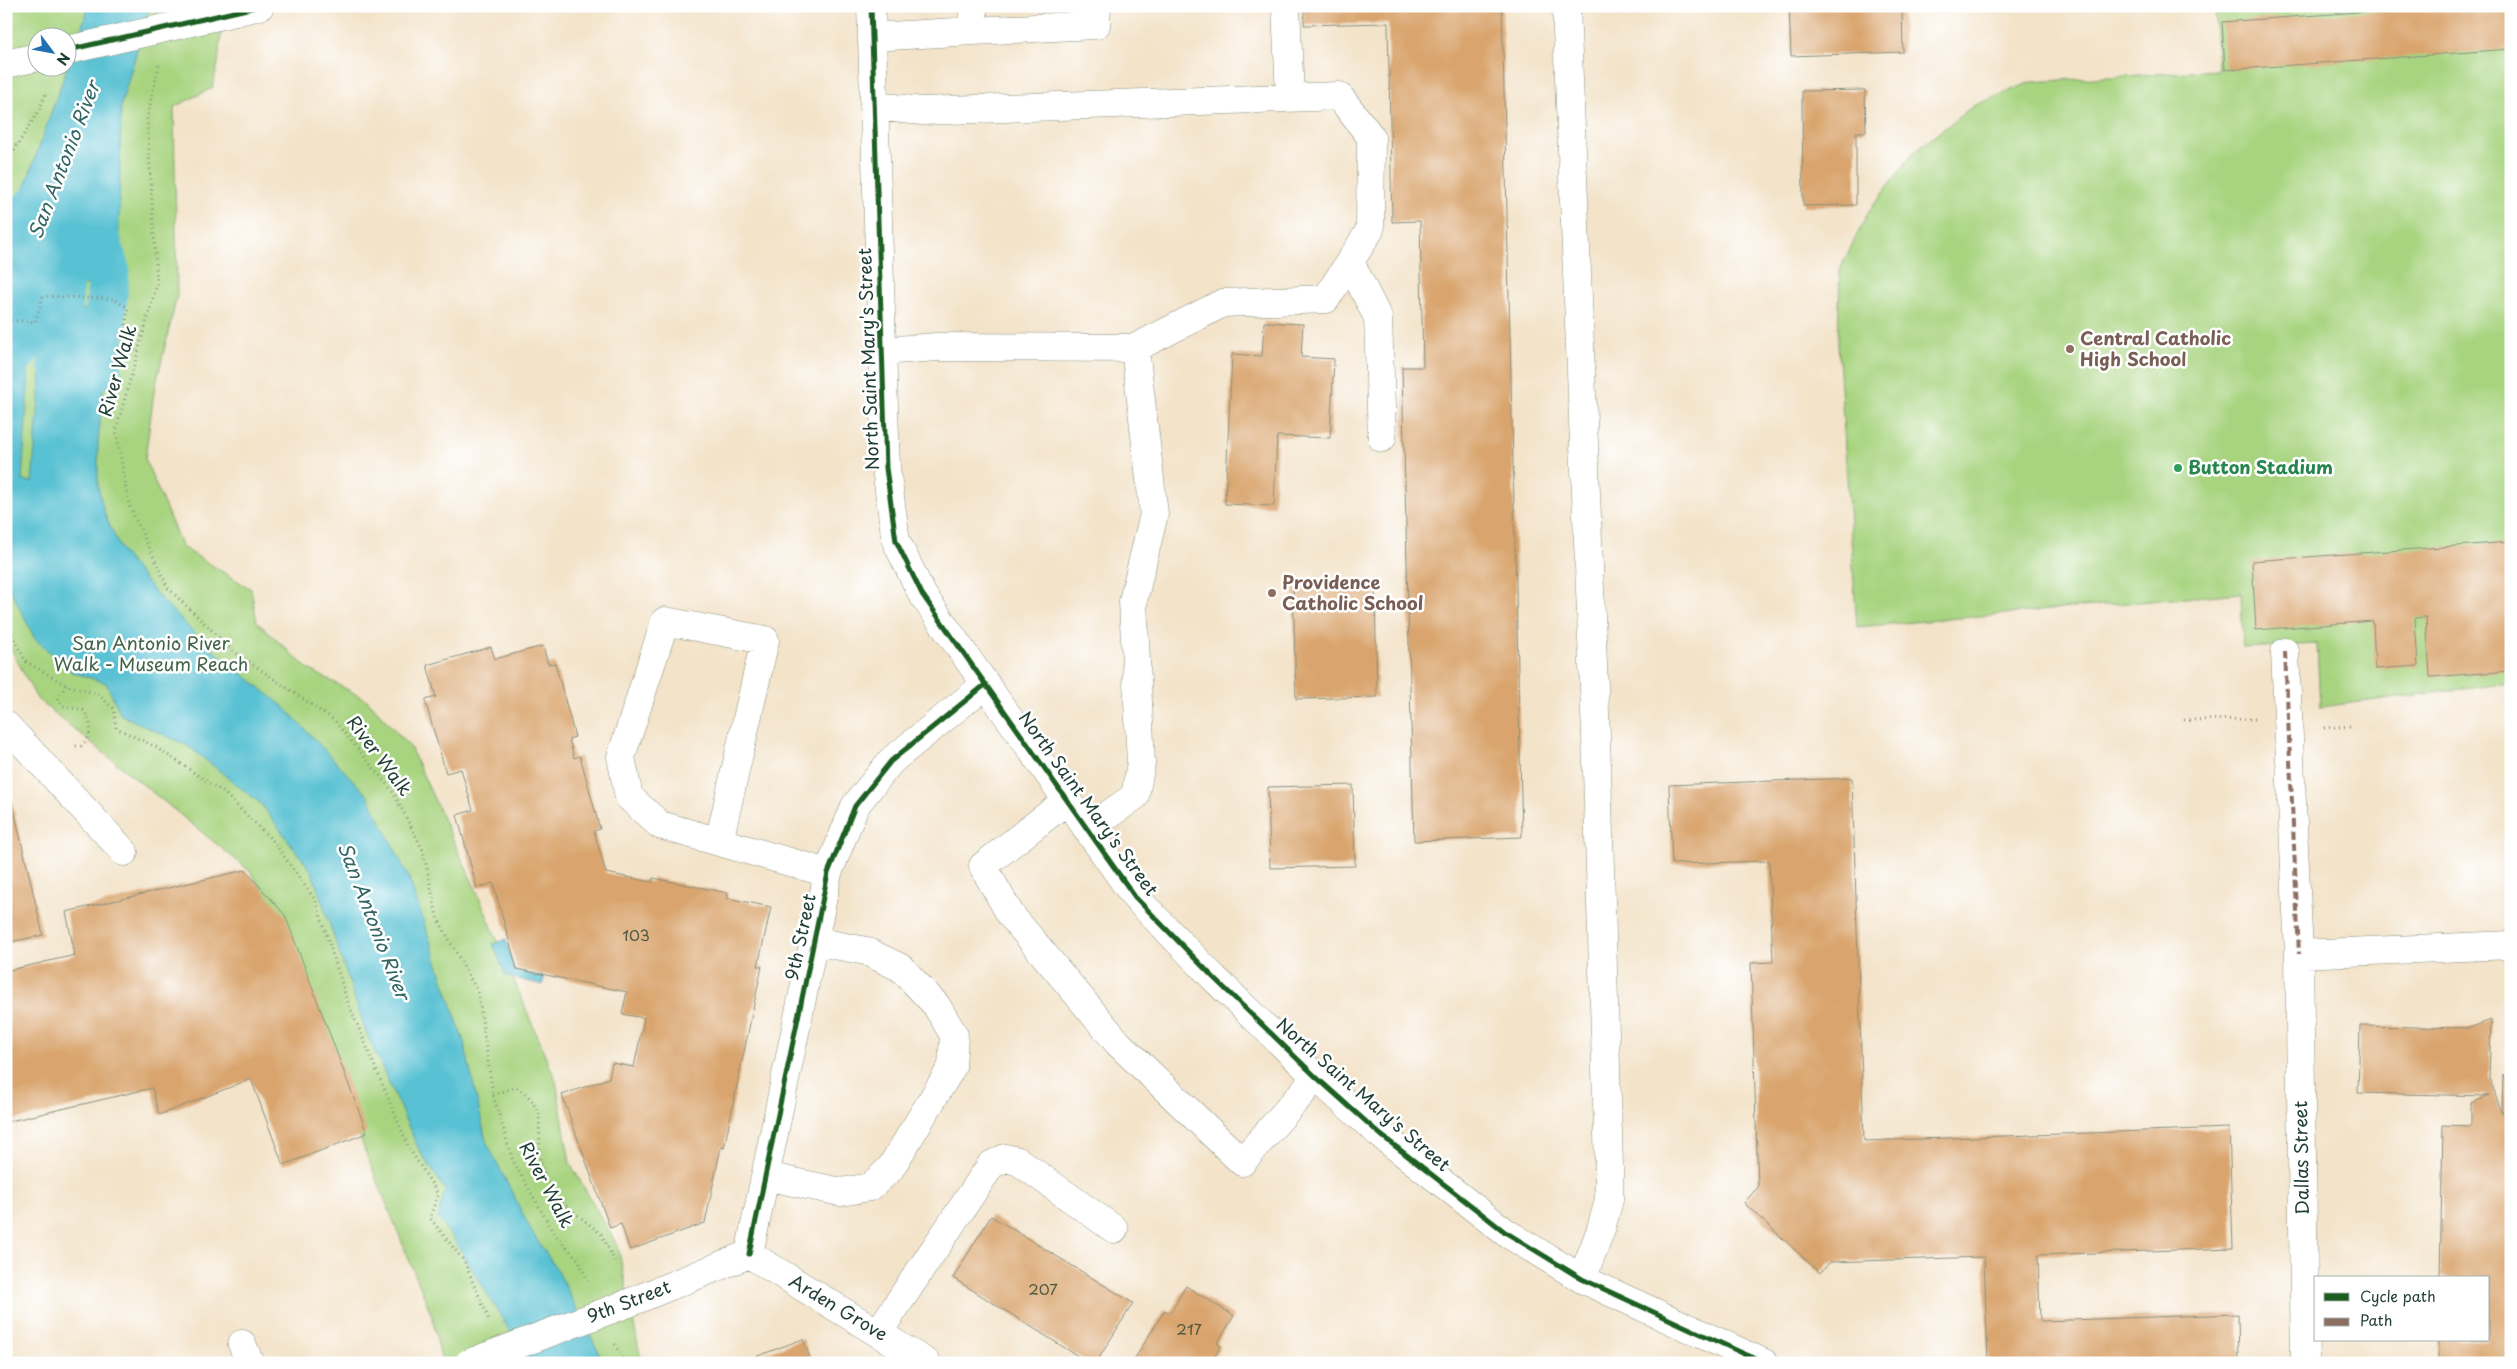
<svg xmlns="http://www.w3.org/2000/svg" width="2517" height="1369" viewBox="0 0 2517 1369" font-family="'Playpen Sans',sans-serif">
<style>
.green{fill:#a8d480;stroke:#64885a;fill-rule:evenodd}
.water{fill:#58c1d3;stroke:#3c7f84}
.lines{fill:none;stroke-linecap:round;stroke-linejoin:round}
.canal{stroke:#58c1d3;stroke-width:41}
.river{stroke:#58c1d3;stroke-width:70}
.building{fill:#d9a46d}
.minor-casing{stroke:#89907e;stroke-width:29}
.path{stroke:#89907e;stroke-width:3;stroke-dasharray:1 4;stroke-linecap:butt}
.minor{stroke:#fff;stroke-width:28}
.minor-bridge-casing{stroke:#89907e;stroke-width:29;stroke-linecap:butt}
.minor-bridge{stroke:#fff;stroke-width:28}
.quiet{stroke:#8d6e63;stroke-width:4;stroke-dasharray:8 4;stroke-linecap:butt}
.cycleway-casing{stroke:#fff;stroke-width:8}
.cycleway{stroke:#1b5e20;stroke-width:5}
.education-dot{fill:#8d6e63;stroke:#fff;stroke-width:2}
.leisure-dot{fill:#2e9e5b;stroke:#fff;stroke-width:2}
.labels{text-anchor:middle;stroke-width:5;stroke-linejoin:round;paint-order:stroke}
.number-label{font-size:15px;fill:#4e5742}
.education-label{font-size:18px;font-weight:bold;fill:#785e54;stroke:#fff;text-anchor:start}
.street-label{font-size:18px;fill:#1f3d34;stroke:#fff}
.leisure-label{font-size:18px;font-weight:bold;fill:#27864d;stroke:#fff;text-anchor:start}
.park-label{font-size:18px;fill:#416347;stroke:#fff}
.water-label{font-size:19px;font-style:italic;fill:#306564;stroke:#fff}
</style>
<rect width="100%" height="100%" fill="#fff"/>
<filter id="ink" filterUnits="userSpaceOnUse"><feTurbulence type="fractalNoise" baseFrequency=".02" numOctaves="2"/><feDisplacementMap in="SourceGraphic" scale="10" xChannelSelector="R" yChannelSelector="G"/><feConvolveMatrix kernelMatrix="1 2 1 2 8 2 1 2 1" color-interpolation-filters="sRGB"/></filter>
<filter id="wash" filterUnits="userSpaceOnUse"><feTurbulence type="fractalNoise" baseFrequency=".0096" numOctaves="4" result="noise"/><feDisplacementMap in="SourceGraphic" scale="20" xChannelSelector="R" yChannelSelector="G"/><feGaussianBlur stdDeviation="1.12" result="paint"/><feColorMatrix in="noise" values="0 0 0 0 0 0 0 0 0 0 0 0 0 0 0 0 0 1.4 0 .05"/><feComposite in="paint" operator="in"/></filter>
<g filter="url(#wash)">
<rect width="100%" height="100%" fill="#f3e3c9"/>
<path class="green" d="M6,6h218l-6,57 -6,25 -38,19 3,189 -23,96 -9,67 37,88 69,42 6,33 50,46 60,32 43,47 68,147 78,187 14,82 48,84 22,108 4,8h-202l-10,-47 -67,-165 -79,-225 -36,-55 -213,-172 -31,-60zM38,38h30v30h-30z
M2324,6h187v677l-191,24 -3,-63 -74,4 -2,-55 -384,34 -19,-283 2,-75 29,-58 46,-60 58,-45 58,-24 187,-12 -3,-56z"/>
<path class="water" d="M89,6h61l-29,99 -3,180 -80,-1 -8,26 -24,-1v-69z
M47,306l64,7 -13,128v46l7,28 17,37 37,45 45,46 80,64 84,89 41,82 55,164 22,99 47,93 25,37 46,92h-75l-72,-119 -19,-26 7,-28 -26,-40 -53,-118 -54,-160 -51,-68 -73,-58 -67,-31 -15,-32 -34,-11 -37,-33 -29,-58v-241l22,3v45l-6,92 10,2z
M506,939l8,32 30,6 -1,8 -37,-9 -13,-32z"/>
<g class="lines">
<path class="canal" d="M97,230l12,40 -8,98
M58,364l9,-137"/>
<path class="river" d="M6,343v-34l35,-90"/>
</g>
<g id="blocks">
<path class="building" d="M1304,6h198l20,831 -108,4 -12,-474h21l-3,-146 -28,1 -4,-199 -84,2z
M1789,6h113l1,46 -112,4z
M2442,6h69v43l-286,21 -3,-48z
M1865,90l1,42h-10v73l-53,1 -1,-115z
M1264,322l39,2 -2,33 33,2 -4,79 -53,-2 -3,70 -49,-2 7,-150 30,2z
M2511,542v69h-4l4,60 -81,6 -4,-60 -11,1 3,48 -43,3 -2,-48 -117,9 -4,-69z
M1375,585l2,112 -81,2 -3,-112z
M543,646l5,18 7,-1 20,74 -6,2 5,19 6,-2 20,73 -6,2 12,42 46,9 1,-4 75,15 -1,5 44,9 -13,59h4l-38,182 -3,-1 -16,76 -75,27 -9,-26 -11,4 -48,-133 47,-17 3,-15 22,4 10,-49 -22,-4 5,-22 -110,-23 -24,-86 -16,5 -20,-73 16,-5 -12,-41 -15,4 -21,-73 11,-3 -9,-32 64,-18 4,12z
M6,776l37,159 -37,8z
M1852,778l12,363 365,-13 4,120 -195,7 2,66 198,-7 1,49h-251l-4,-106 -154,5 -10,11 -76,-70 14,-16 -7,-224 22,-1 -4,-101 -97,3 -3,-79z
M1353,785l2,81 -85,2 -2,-81z
M245,870l40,45 82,218 -84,32 -32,-86 -92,36 -7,-27 -146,34v-151l69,-16 -9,-43z
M2491,1020l-2,58 13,35 1,-39 8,20v269h-73v-23h50v-62h-48l3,-153 28,1v-23l18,-7 -131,-3 2,-67 109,2z
M991,1216l142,87 -37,60h-7l-136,-85z
M1186,1286l48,30 -17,27 4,3 -11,17h-78l33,-53 5,3z
M803,1339l9,24h-73z"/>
</g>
</g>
<g filter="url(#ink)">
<use href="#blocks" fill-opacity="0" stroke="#89907e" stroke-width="1"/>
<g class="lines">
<defs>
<path id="minor" d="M871,6l15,462 10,73 26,53 213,303 79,81 102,99 65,58 124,97 77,47 182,84
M1286,6l4,91
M1566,6l30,730 13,431v33l-8,29 -19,50
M235,12l25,-6
M973,31l123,-6 1,-19
M872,37l101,-6v-25
M6,64l32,-7
M874,106l48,5 417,-15 32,41 -1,93 -44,69 -103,4 -88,45 -198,-1 -55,4
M1350,262l28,56 4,120
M2285,652l14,302 6,409
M6,725l118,127
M1066,801l-83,65 27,48 108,129 124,119 74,-85
M1087,830l48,-34 6,-33 -8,-162 21,-87 -19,-166
M719,842l46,-202 -100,-19 -44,136 8,40 31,28 168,48
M2299,954l212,-9
M765,1176l76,16 29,-5 20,-18 62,-102 2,-32 -18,-30 -35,-37 -35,-17 -52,-10
M749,1254l79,-381 27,-67 36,-45 95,-77
M749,1254l178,109
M626,1304l123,-50
M878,1333l113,-168 14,-7 13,3 96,68
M242,1344l8,19"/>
</defs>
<use href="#minor" class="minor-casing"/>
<path class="path" d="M159,65l-12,53 10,166 -41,146 13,75 39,83 65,63 101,69 59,72 30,58 14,67 41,76 15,102 20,66 42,74 23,24 10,22
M6,141l11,5 22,-36 8,-19
M6,153l6,1 5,-8
M6,320l29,2 8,-26 71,3 14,9 -5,39 15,5
M6,621l19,40 41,24 32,9 16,15 2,19 40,19 67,45 50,49 43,60 31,99 62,148 29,46 -8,24 34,43 25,59
M66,685l-8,14 5,7 20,4c10,13 10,25 -2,36h-8
M2184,720l71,-1
M2324,728l26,-2
M493,1095l23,-8 12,9 11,16 1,48 6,19 16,23 39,32 14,27
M615,1344l9,19"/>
<use href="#minor" class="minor"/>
<defs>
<path id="minor-bridge" d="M68,50l167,-38
M469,1363l157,-59"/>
</defs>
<use href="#minor-bridge" class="minor-bridge-casing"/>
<use href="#minor-bridge" class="minor-bridge"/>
<path class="quiet" d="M2285,652l14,302"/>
<defs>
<path id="cycleway" d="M871,6l15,462 10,73 26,53 213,303 79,81 102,99 65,58 124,97 77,47 182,84
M68,50l192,-44
M749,1254l79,-381 27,-67 36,-45 95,-77"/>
</defs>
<use href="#cycleway" class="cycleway-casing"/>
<use href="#cycleway" class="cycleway"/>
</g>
</g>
<g class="education-dot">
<circle cx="2070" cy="349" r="5"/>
<circle cx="1272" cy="593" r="5"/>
</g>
<circle class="leisure-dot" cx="2178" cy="468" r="5"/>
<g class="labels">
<g class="number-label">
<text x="636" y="941">103</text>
<text x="1043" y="1295">207</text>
<text x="1189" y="1335">217</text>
</g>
<g class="education-label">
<text x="2080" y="345">Central Catholic<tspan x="2080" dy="21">High School</tspan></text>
<text x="1282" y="589">Providence<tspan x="1282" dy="21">Catholic School</tspan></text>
</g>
<g class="street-label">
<text transform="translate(869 359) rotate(-92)" y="6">North Saint Mary's Street</text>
<text transform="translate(118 371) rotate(-74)" y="6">River Walk</text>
<text transform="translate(379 756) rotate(53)" y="6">River Walk</text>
<text transform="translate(1088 804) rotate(54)" y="6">North Saint Mary's Street</text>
<text transform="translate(801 937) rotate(-78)" y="6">9th Street</text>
<text transform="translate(1363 1095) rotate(41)" y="6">North Saint Mary's Street</text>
<text transform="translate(2302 1158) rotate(-91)" y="6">Dallas Street</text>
<text transform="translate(546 1185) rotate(62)" y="6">River Walk</text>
<text transform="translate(629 1302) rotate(-21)" y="6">9th Street</text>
<text transform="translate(838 1308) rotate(31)" y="6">Arden Grove</text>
</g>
<g class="leisure-label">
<text x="2188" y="474">Button Stadium</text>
</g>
<g class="park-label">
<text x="151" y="650">San Antonio River<tspan x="151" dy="21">Walk - Museum Reach</tspan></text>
</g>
<g class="water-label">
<text transform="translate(64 160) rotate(-69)" y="7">San Antonio River</text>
<text transform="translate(374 921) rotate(69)" y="7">San Antonio River</text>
</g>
</g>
<rect width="2517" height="1369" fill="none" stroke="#fff" stroke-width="25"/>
<rect x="2314" y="1276" width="175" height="65" fill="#ffffff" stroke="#a5b1ae"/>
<rect x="2324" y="1293" width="25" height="8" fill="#1b5e20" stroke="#a5b1ae"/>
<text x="2360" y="1302" font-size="15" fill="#1f3d34">Cycle path</text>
<rect x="2324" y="1318" width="25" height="8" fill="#8d6e63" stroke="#a5b1ae"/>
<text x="2360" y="1326" font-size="15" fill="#1f3d34">Path</text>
<g transform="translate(52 52) rotate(122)"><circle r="24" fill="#ffffff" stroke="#a5b1ae"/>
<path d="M0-4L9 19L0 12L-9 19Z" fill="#1f6fb2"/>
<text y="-8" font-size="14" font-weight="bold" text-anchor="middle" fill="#1f3d34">N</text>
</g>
</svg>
